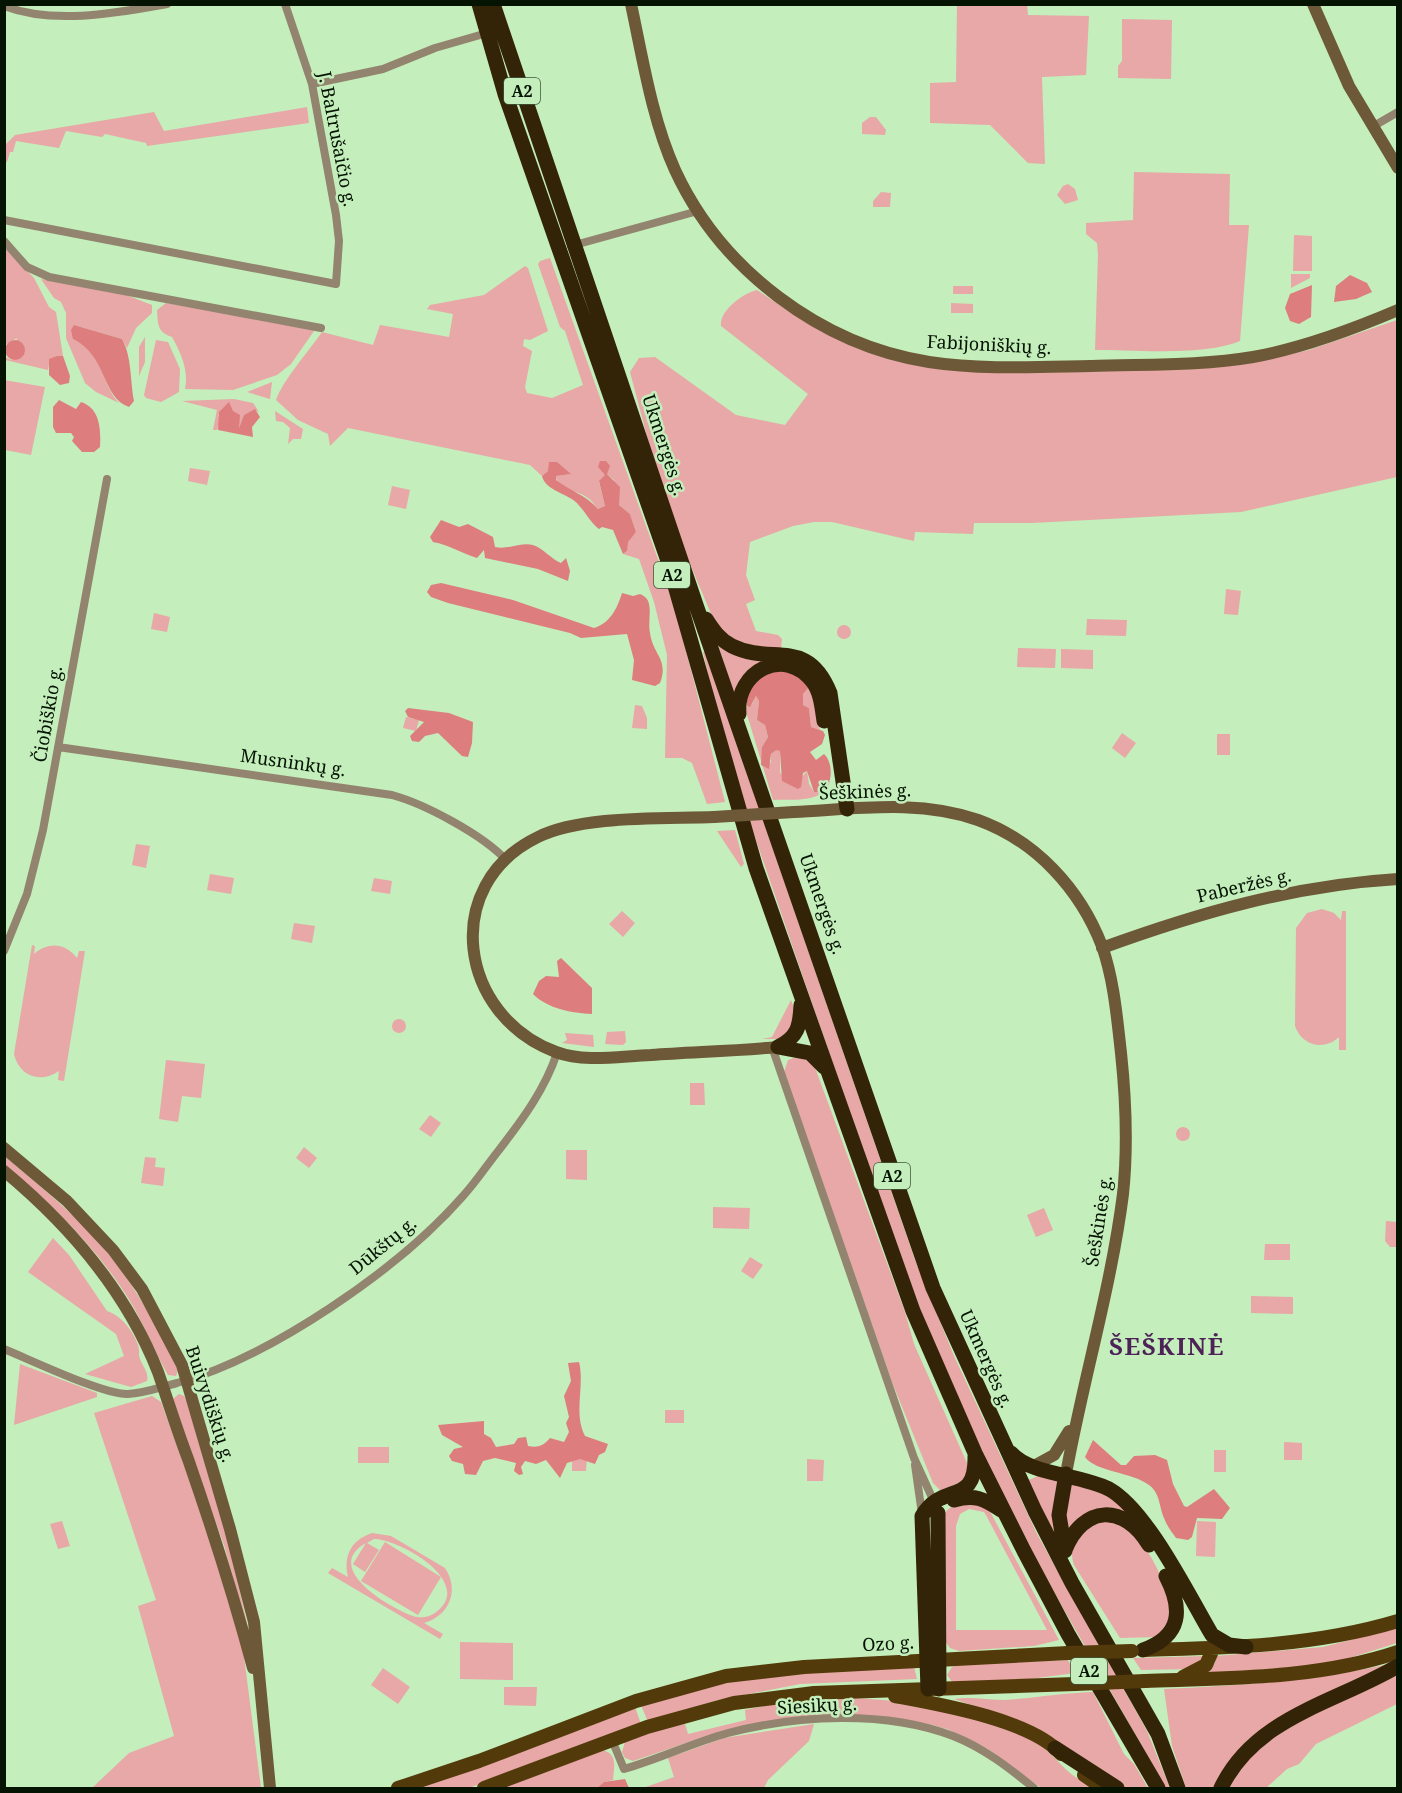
<svg xmlns="http://www.w3.org/2000/svg" width="1402" height="1793" viewBox="0 0 1402 1793" font-family="'Noto Serif',serif">
<style>
.green{fill:#e7a8a7;fill-rule:evenodd}
.forest{fill:#de7d7e}
.lines{fill:none;stroke-linecap:round;stroke-linejoin:round}
.street{stroke:#92846e;stroke-width:8}
.secondary{stroke:#6d5938;stroke-width:12}
.primary{stroke:#523a0b;stroke-width:14}
.highway{stroke:#342407;stroke-width:15}
.secondary-bridge{stroke:#6d5938;stroke-width:12}
.primary-bridge{stroke:#523a0b;stroke-width:14}
.labels{text-anchor:middle;stroke-width:5;stroke-linejoin:round;paint-order:stroke}
.shield{fill:#c4eebb;stroke:#3e553a;stroke-width:1.5}
.shield-label{font-size:16px;font-weight:bold;fill:#051303}
.street-label{font-size:18px;fill:#051303;stroke:#c4eebb}
.district-label{font-size:24px;font-weight:bold;letter-spacing:1.5px;fill:#4d2257;stroke:#c4eebb}
</style>
<rect width="100%" height="100%" fill="#c4eebb"/>
<path class="green" d="M957,5h70l1,10 61,1 -3,59 -44,2 3,87 -17,-1 -38,-38 -60,-2v-40l26,-1z
M1122,19l50,1 -1,59 -53,-1v-12l4,-5z
M307,107l2,16 -162,23 -1,-3 -41,-9 -3,3 -36,-6 -7,17 -43,-7 -3,11h-3l-3,10h-2v-17l10,-10 139,-23 10,19z
M870,117h6l10,13 -1,5 -23,-1v-11z
M1134,172l96,2 -1,51h20l-9,116c-35,15 -106,9 -145,9l3,-95 -1,-12 -11,-9v-11l47,-3z
M1068,184l7,5 3,11 -13,4 -8,-9 6,-9z
M881,192l10,1 -1,14h-17v-6z
M1294,235l18,1v35h-19z
M4,247l30,31 15,29 7,5 7,44 -13,3 -2,11 -43,-10v-3l7,3 5,-22 -12,7z
M550,258l124,346 51,198 -18,2 -15,-41 -10,-5h-17l2,-103 -13,-53 -15,-43 -16,-5 4,-3v-9l9,-10 -6,-18 -11,-9 -5,-25 -7,-6 -8,8 6,24 -7,3c-3,-3 -6,-9 -10,-11 -11,-8 -28,-8 -33,-22l16,-2 -23,-3 -6,5 -12,-11 -182,-37 -18,18 -2,-12 -30,-14 -22,-20c7,-20 33,-49 46,-68l51,13 7,-20 69,12 4,-23 -26,-5 3,-4 54,-10 41,-29 3,2 20,63 -18,9 -6,-1 -1,7 9,5 -7,36 2,6 25,5 31,-13 -18,-54 -5,-4 -22,-63 2,-3z
M1291,274h19v4l-19,10z
M41,279l80,14 31,12v8l-16,15 -9,20 -5,-9 -48,-14 -1,14c33,16 27,44 46,64l-23,-11 -11,-9 -19,-45v-25l-5,-11 -7,-4z
M953,286h20v8h-20z
M757,290l48,32 120,44 345,-7 39,-9 88,-30v157l-156,35 -209,11h-58l-1,11 -58,-2 -1,9 -82,-19h-18l-21,4 -43,16 -4,33 9,25 -9,4 10,27 22,4 4,4 -1,10 -44,-5 -20,-16 -32,-76 -36,-108 -19,-72 9,-14 16,-1 81,58 49,10 23,-31 -87,-68c-2,-15 22,-33 36,-36z
M166,303l146,25 2,3 -23,33 -14,11 -44,15 -48,-1c4,-18 -4,-36 -13,-52 -15,-5 -14,-13 -15,-27z
M951,303l22,1v9h-22z
M145,337v25l-6,14v-29z
M156,340l12,2 12,27 -1,23 -18,10 -15,-4 -2,-3z
M4,380l41,7 -14,68 -26,-5z
M272,382l-2,17 -23,-7z
M234,399l19,4 6,9 -4,-2 -11,5 -5,13 -6,-17 -10,-3 -5,8 3,3 -4,11h-4l4,-20 -35,-9z
M275,411l28,18 -2,10h-8l-5,5 2,-16 -7,-6 -7,-1z
M190,468l20,3 -3,14 -19,-4z
M392,486l18,4 -4,19 -18,-4z
M1226,589l15,2 -3,24 -14,-1z
M154,613l16,4 -3,15 -16,-3z
M1087,619l40,1 -1,16 -40,-1z
M837 632a7 7 0 1 1 14 0a7 7 0 1 1-14 0Z
M717,642l42,13 61,30 -86,9z
M1018,648l38,1 -1,19 -38,-1z
M1061,649l32,1v19l-32,-1z
M703,652h2l210,608 39,96 83,178 110,197 23,57h-4l-123,-215 -73,-146 -43,-99 -39,-104 -163,-474z
M810,686l10,44 -9,-3 -2,-19 -6,-3v-11z
M756,696l3,5 -2,19 8,5 3,12 -6,10 9,17v-10l5,-5 4,2v22l21,14v-9l6,-7 2,13 5,8 7,-11 7,3 2,-4c-4,24 -38,19 -57,20l-28,-92 7,-4z
M635,705l7,1 5,12v11l-15,-1z
M406,717l13,3 -3,11 -13,-3z
M1122,733l14,10 -11,15 -13,-10z
M1217,734h13v21h-13z
M735,830l9,34 -3,3 -24,-36z
M136,844l14,2 -4,22 -14,-3z
M210,874l24,4 -3,16 -24,-4z
M374,878l18,3 -2,13 -19,-3z
M1322,909l12,4 7,7 1,-9h4v139h-7v-13c-15,14 -37,9 -44,-11l1,-98 11,-15z
M622,911l13,12 -12,14 -14,-13z
M294,923l21,3 -3,17 -21,-4z
M32,945l3,1 -1,8c14,-13 32,-11 43,4l2,-7h6l-21,130 -6,-1 1,-9c-19,13 -40,5 -45,-17z
M791,1000l5,13v17l-19,9h-15l10,-2z
M392 1026a7 7 0 1 1 14 0a7 7 0 1 1-14 0Z
M625,1031l1,11 -3,3 -18,-1 2,-12z
M565,1033l28,2 1,12 -32,-4 5,-3z
M802,1055l11,7 92,250 9,32 57,128v5l-30,14 -8,-8 -41,-101 -108,-310 4,-12z
M166,1060l39,4 -4,34 -19,-2 -4,26 -19,-3z
M690,1083h14l1,22h-15z
M430,1115l11,8 -10,14 -12,-8z
M1176 1134a7 7 0 1 1 14 0a7 7 0 1 1-14 0Z
M304,1147l13,11 -8,10 -13,-10z
M566,1150h21v30l-21,-1z
M4,1156c41,34 82,67 114,110 24,32 42,68 60,104l-2,6 -8,-1c-14,-24 -24,-51 -38,-74 -33,-53 -78,-97 -125,-136z
M145,1157l11,1 -1,9 10,1 -2,18 -22,-3z
M713,1207l37,1 -1,21 -36,-1z
M1044,1208l9,22 -17,7 -9,-22z
M1386,1221l11,1v25h-7l-5,-6z
M53,1238l16,17 38,56c15,5 26,20 31,34 2,5 0,10 2,14 3,8 9,13 7,22l-16,6 -46,-13 39,-18 -8,-22 -88,-62z
M1265,1244h25v16h-26z
M750,1257l13,8 -10,14 -12,-8z
M1251,1296l42,1v17l-42,-1z
M20,1364l77,29v4l-83,28z
M179,1394l5,2 4,8 37,123 30,131 -31,-113 -50,-138 -1,-8z
M152,1396l9,6 51,140 31,107 18,139h-169l37,-35 45,-17 -36,-130 18,-6 -62,-187z
M665,1410h19v13h-19z
M1284,1442l18,1v17h-18z
M358,1447h31v16h-31z
M1214,1450h12v22h-12z
M572,1456l15,1 -1,14h-14z
M807,1459l17,1 -1,21h-16z
M1048,1472l13,4 -6,57 -29,-52z
M1068,1481l36,11 33,25 -20,-4 -48,18 -6,-7z
M957,1502l30,4 72,134 -25,6 -75,5 -9,-3 -5,-7 -1,-128zM969,1509l15,3 3,5 60,113h-91v-104l4,-12z
M1100,1520c7,1 17,1 23,5 25,16 46,63 50,91l-14,21 -39,1 -46,-73c-8,-24 9,-33 26,-45z
M62,1521l8,25 -12,3 -8,-25z
M1197,1521l19,1 -1,35 -19,-1z
M372,1533l19,3 54,32c15,22 4,48 -21,55l19,11 -3,5 -112,-66 4,-5 16,9c-5,-21 3,-37 24,-44zM374,1539c26,0 103,44 61,74 -6,4 -14,6 -22,3 -23,-8 -92,-48 -47,-73l-13,21 12,8 14,-22 -12,-7z
M385,1542l56,35 -23,38 -57,-34z
M1397,1628v15l-57,18 -27,5 -109,8 11,-11 1,-7 107,-9z
M460,1642l53,1v37l-53,-1z
M1206,1656l-14,13 -51,1 -8,-12z
M1068,1660l7,13 -61,8 -61,2 -6,-8 5,-8 6,-2z
M1393,1663l-111,55 -66,70h-30l-14,-42 -8,-57c77,-4 153,-8 229,-26z
M914,1667l3,12 -117,5 -81,16 -71,22 -7,-17 54,-17 75,-13z
M383,1668l27,19 -12,17 -27,-19z
M1397,1671v33l-81,40 -17,20 -12,5 -21,19h-41l4,-7 44,-48z
M504,1687h33l-1,19 -32,-1z
M1093,1692l31,62 10,10 14,24h-22l-13,-10 -101,-59 -58,-20c17,-3 33,1 51,1 29,-2 58,-7 88,-8z
M852,1698c62,3 134,12 188,47 12,8 19,19 30,28 7,6 16,10 23,15h-52l-53,-39 -41,-20 -19,-5 -70,-8 -136,15 -89,30 -8,-3 -3,-6 3,-10 41,-15 19,-3 3,10 58,-14 -1,-10 42,-9z
M635,1707l6,17 -172,64h-49z
M814,1724l-5,17 -41,39 -4,8h-121l31,-11 -6,-19 56,-20z
M602,1750c16,3 12,17 11,30l-9,2 -7,6h-96z"/>
<path class="forest" d="M1350,275l17,8 5,9 -16,7 -22,3 2,-16z
M1312,285l-1,32 -12,7 -9,-3 -5,-13 5,-14z
M74,325l48,14c10,18 8,41 12,62l-5,6c-28,-10 -21,-51 -56,-68l-2,-9z
M5 350a10 10 0 1 1 20 0a10 10 0 1 1-20 0Z
M57,356h6l7,20 -1,7 -9,2 -11,-10v-16z
M59,400l17,9 5,-7c19,6 20,27 19,45l-6,5h-12l-10,-11 2,-4 -3,-4h-15l-3,-6v-20z
M229,402l4,9 7,4 -1,13 5,-13 11,-6 5,8 -8,10 1,10 -35,-7 1,-18z
M600,461h6l4,5 -3,8 13,13 -1,18 11,9 6,18 -8,10 -1,9 -4,3 -10,-24 -11,-3 -3,2c-11,-8 -17,-25 -29,-31 -10,-6 -25,-10 -28,-22l6,-5 1,-9h8l14,12 -15,2v4c14,11 30,15 42,29l7,-3 -6,-25 6,-6 -7,-8z
M441,520l18,7 9,-3 25,13 2,10c13,3 26,-5 38,-2 10,3 18,14 28,18l5,-5 4,13 -2,10 -30,-12 -53,-11 -1,-8 -7,8c-16,-5 -28,-13 -44,-16l-3,-5z
M441,583l72,17 81,28c16,-5 23,-19 28,-35l11,3 7,-2c4,2 8,4 9,10 2,9 -1,20 1,29 3,22 19,26 10,50l-5,3 -23,-6 2,-20 -7,-26 -46,4 -11,-5 -122,-30 -17,-6 -4,-5 4,-7z
M785,668l25,18 -7,8v11l6,3 2,19 12,4 2,4 -3,9 -12,8 6,8 8,-6c7,6 9,22 4,30l-7,-3 -3,11h-4l-7,-21 -4,2 -2,14 -3,2 -16,-8 -2,-30 -4,-1 -5,4 -2,15 -8,-4 1,-18 6,-10 -3,-12 -8,-5 2,-19 -3,-5 -6,11 -3,-1c-2,-30 13,-29 38,-38z
M408,708l41,5 24,9 -1,21 -4,14 -6,-1 -24,-23 -13,3 -6,6 -7,-1 -2,-5 14,-14 -16,-5 -3,-6z
M561,958l31,30v26c-20,-1 -44,-5 -59,-20l6,-13 7,-5 13,1 -2,-16z
M579,1362c6,24 -6,51 6,74l23,8 -3,8 -6,3 -4,9 -15,-5 -13,4 -7,15 -14,-18 -10,4 -11,-3 -4,6 2,7 -4,1 -5,-4 2,-8 -21,-5 -12,3 -7,14 -11,-1 -2,-10 -11,-3 -3,-5 5,-7 9,-2 -21,-12 -4,-10 46,-4v13l7,4 5,9 18,-3 4,-6 8,-1 2,9c10,2 15,0 22,-8l14,4 5,-10 -3,-9 3,-6 -5,-21 7,-15 -3,-18z
M1093,1440l28,25h5l8,-9 21,-1 12,5 6,24 11,22 3,1 27,-18 16,19 -8,11 -25,-1 -5,19 -4,3 -12,-2c-5,-7 -9,-12 -12,-20 -5,-12 -4,-25 -15,-33 -17,-13 -53,-13 -64,-28z
M625,1779l4,9h-32l7,-6z"/>
<g class="lines">
<path class="street" d="M4,6c50,19 112,7 163,-2
M312,84l71,-15 52,-21 52,-15
M1372,127l26,-15
M4,220l332,64 3,-43 -3,-26 -24,-131 -27,-80
M4,241l23,26 22,10 272,51
M571,246l127,-35
M58,747l334,48c33,9 91,40 114,65
M4,951l23,-57 16,-64 64,-351
M772,1047l142,411 21,46
M4,1349c27,11 100,46 124,45 17,-1 33,-7 49,-11 94,-26 222,-114 286,-187 13,-14 24,-31 36,-46 24,-31 46,-61 58,-97
M915,1465l7,49
M612,1740l12,29c35,-10 68,-26 104,-36 69,-18 157,-23 225,3 31,12 56,32 81,52"/>
<path class="secondary" d="M631,4c12,56 21,115 44,166 46,100 146,175 254,192 52,8 108,5 162,4 53,-2 109,0 162,-9 50,-9 98,-27 145,-47
M1313,4l36,82 49,82
M794,812c61,-3 125,-13 184,8 58,21 102,69 124,126 12,34 15,72 19,107 5,47 7,94 2,141 -12,94 -40,186 -57,280
M714,817c-51,2 -132,-2 -176,20 -99,48 -79,179 18,215 29,11 64,4 95,3 42,-3 85,-4 127,-8
M1102,948c96,-35 193,-63 296,-69
M4,1148l63,53 46,49 29,39 40,76 48,164 24,93 16,166
M4,1171c65,54 123,122 154,201 10,29 19,58 30,87 24,69 46,138 65,209
M1032,1467l22,-12 15,-24"/>
<path class="primary" d="M1143,1650c86,-2 172,-4 255,-29
M1183,1677l23,-12 7,-16
M1145,1681c84,-3 173,-2 253,-29
M895,1696c43,8 137,24 166,58
M1084,1775l19,13
M398,1788l81,-27 157,-60 90,-25 78,-9 264,-14
M484,1788l163,-61 87,-24 80,-10 261,-9"/>
<path class="highway" d="M479,4l26,90 162,464 89,310 157,443 62,142 49,98 44,83 90,154
M493,4l203,601 237,683 102,223 37,72 86,151 20,54
M706,619c7,11 14,21 26,27 40,20 75,-10 98,47l17,116
M739,714c-4,-43 46,-69 74,-32 8,11 9,26 11,39
M778,1047c20,-10 22,-21 23,-42
M778,1047l32,6 14,14
M1011,1453c19,22 69,21 98,36 38,21 80,107 103,146l17,10 17,2
M954,1500c21,-6 30,-1 47,10
M938,1513l1,176
M1065,1550c18,-45 59,-47 84,-5
M1065,1551l-6,-36 7,-41
M1143,1650c39,-14 40,-41 23,-74
M928,1689l-6,-173c21,-35 54,-9 53,-60
M1055,1748l62,40
M1221,1788c34,-71 114,-85 177,-122"/>
<path class="secondary-bridge" d="M714,817l80,-5"/>
<path class="primary-bridge" d="M1068,1653l64,-2
M1075,1684l70,-3"/>
</g>
<g class="labels">
<g class="shield">
<rect x="504" y="78" width="36" height="26" rx="4.5"/>
<rect x="654" y="562" width="36" height="26" rx="4.5"/>
<rect x="874" y="1163" width="36" height="26" rx="4.5"/>
<rect x="1071" y="1658" width="36" height="26" rx="4.5"/>
</g>
<g class="shield-label">
<text x="522" y="97">A2</text>
<text x="672" y="581">A2</text>
<text x="892" y="1182">A2</text>
<text x="1089" y="1677">A2</text>
</g>
<g class="street-label">
<text transform="translate(337 139) rotate(79)" y="6">J. Baltrušaičio g.</text>
<text transform="translate(989 345) rotate(3)" y="6">Fabijoniškių g.</text>
<text transform="translate(664 445) rotate(72)" y="6">Ukmergės g.</text>
<text transform="translate(48 714) rotate(-80)" y="6">Čiobiškio g.</text>
<text transform="translate(293 763) rotate(8)" y="6">Musninkų g.</text>
<text transform="translate(865 792) rotate(-2)" y="6">Šeškinės g.</text>
<text transform="translate(1244 886) rotate(-13)" y="6">Paberžės g.</text>
<text transform="translate(822 904) rotate(71)" y="6">Ukmergės g.</text>
<text transform="translate(1099 1221) rotate(-81)" y="6">Šeškinės g.</text>
<text transform="translate(383 1246) rotate(-39)" y="6">Dūkštų g.</text>
<text transform="translate(986 1359) rotate(66)" y="6">Ukmergės g.</text>
<text transform="translate(210 1404) rotate(72)" y="6">Buivydiškių g.</text>
<text transform="translate(888 1644) rotate(-3)" y="6">Ozo g.</text>
<text transform="translate(817 1706) rotate(-3)" y="6">Siesikų g.</text>
</g>
<g class="district-label">
<text x="1167" y="1355">ŠEŠKINĖ</text>
</g>
</g>
<rect width="1402" height="1793" fill="none" stroke="#051303" stroke-width="12"/>
</svg>
